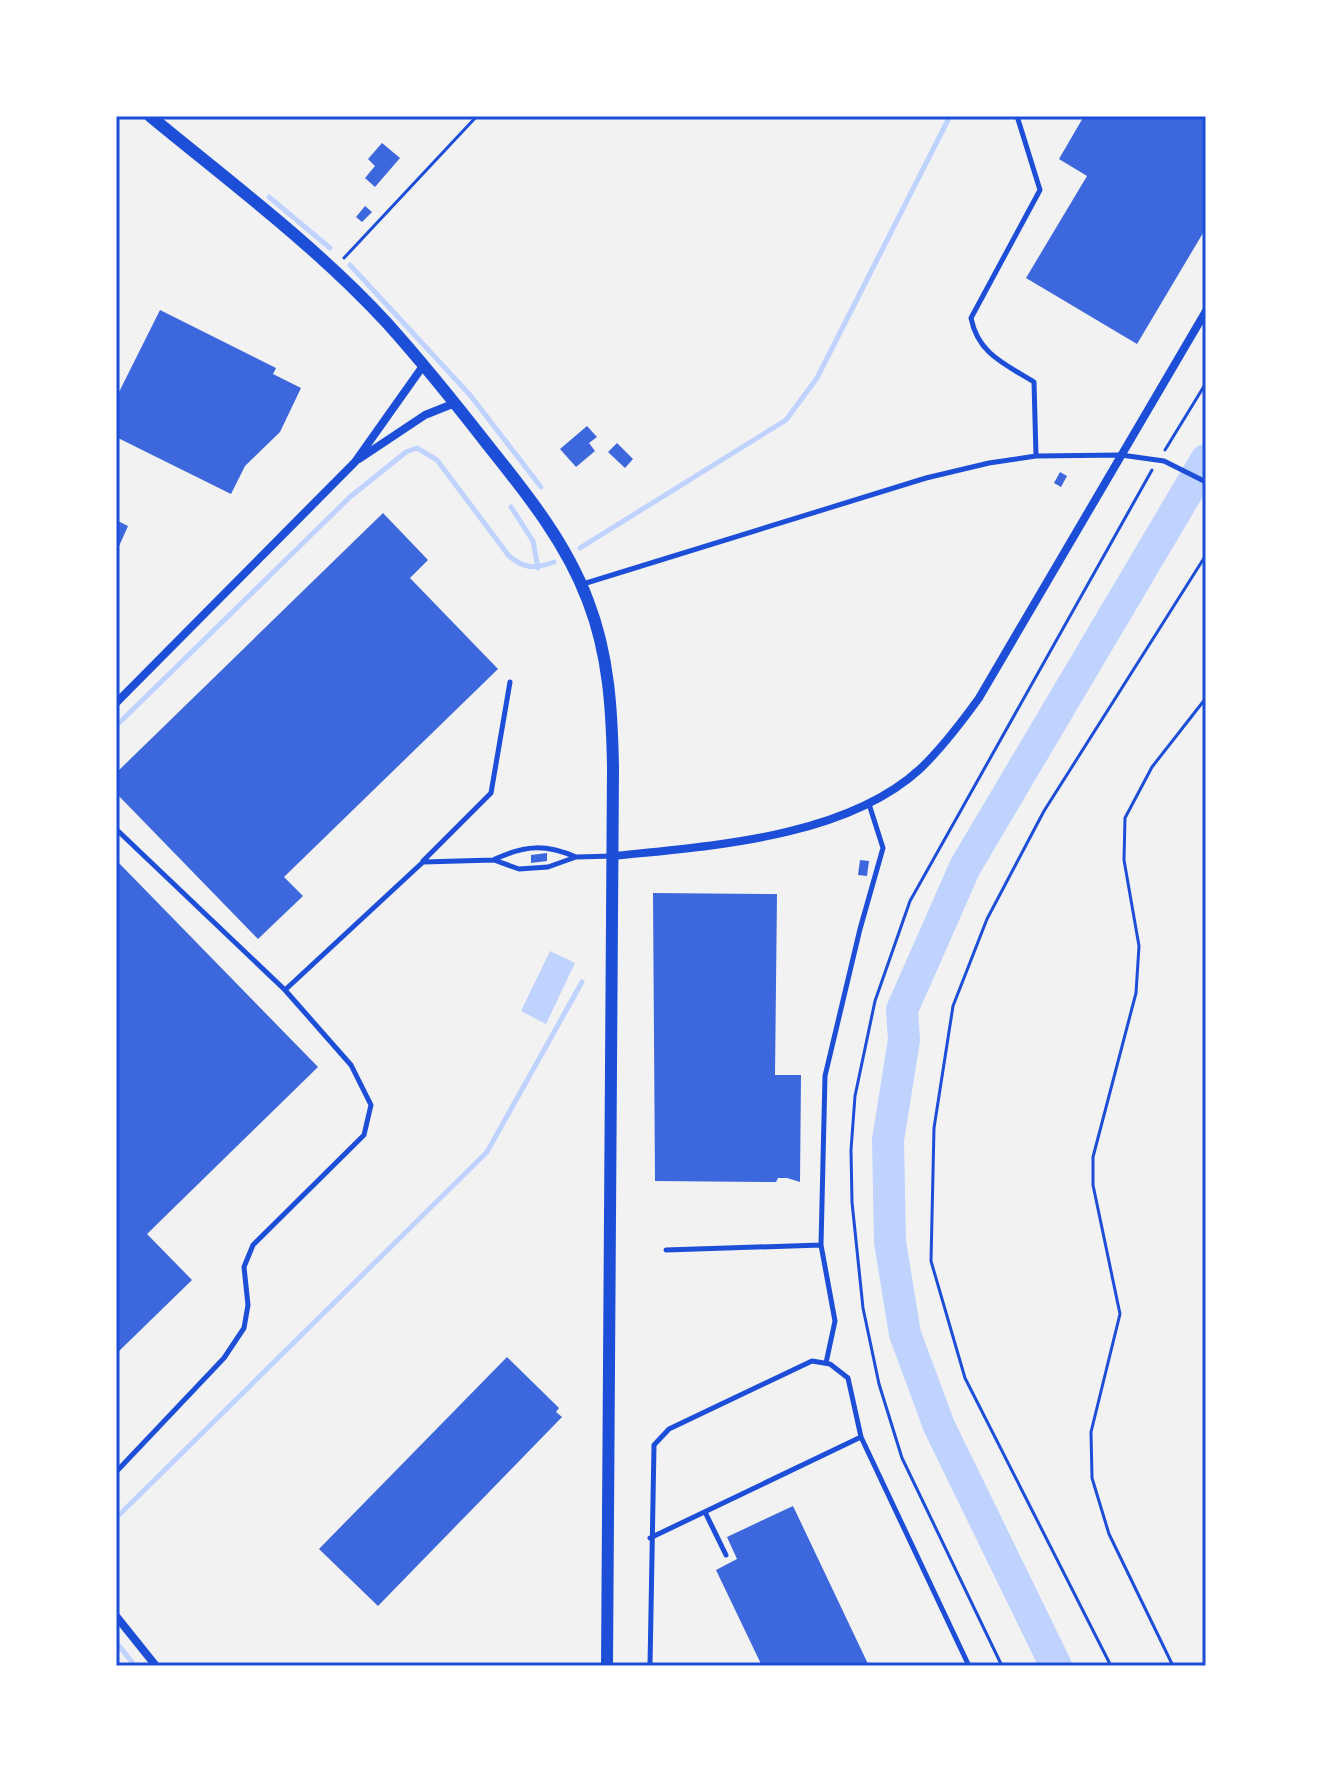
<svg xmlns="http://www.w3.org/2000/svg" width="1322" height="1782" viewBox="0 0 1322 1782" font-family="Raleway,sans-serif">
<style>
.water{fill:#bfd3fe}
.lines{fill:none;stroke-linecap:round;stroke-linejoin:round}
.stream{stroke:#bfd3fe;stroke-width:5}
.river{stroke:#bfd3fe;stroke-width:32}
.building{fill:#3d67dc}
.path{stroke:#1d4ed8;stroke-width:3}
.service{stroke:#1d4ed8;stroke-width:5}
.minor{stroke:#1d4ed8;stroke-width:8}
.tertiary{stroke:#1d4ed8;stroke-width:12}
.neatline{fill:none;stroke:#1d4ed8;stroke-width:3}
</style>
<rect width="100%" height="100%" fill="#f2f2f2"/>
<path class="water" d="M550,951l25,12 -29,61 -25,-13z"/>
<g class="lines">
<path class="stream" d="M269,197l61,51
M350,265l120,130 71,92
M511,507l22,34 5,27
M580,548l206,-128 31,-42 133,-262
M116,726l234,-229 56,-45 11,-4 20,12 72,96c16,13 26,13 45,6
M116,1518l371,-366 95,-170
M116,1642l19,24"/>
<path class="river" d="M1056,1666l-117,-240 -34,-92 -15,-92 -2,-102 16,-100 -2,-30 63,-143 241,-407"/>
</g>
<path class="building" d="M1084,116h122v112l-69,116 -111,-66 61,-102 -28,-17z
M382,143l18,15 -25,29 -10,-9 10,-12 -7,-7z
M365,206l7,6 -10,10 -6,-5z
M160,310l116,58 -3,6 28,14 -21,44 -35,34 -14,28 -115,-57v-39z
M587,426l10,11 -8,6 6,8 -19,16 -16,-18z
M617,443l16,16 -8,9 -17,-16z
M1060,472l7,4 -6,11 -7,-4z
M383,513l45,47 -18,18 88,91 -214,208 19,19 -45,43 -142,-146v-20z
M116,520l12,6 -12,27z
M547,853v8l-16,2v-8z
M116,860l202,207 -171,167 45,46 -76,74z
M860,860l9,1 -2,15 -9,-1z
M653,893l124,1 -2,181h26l-1,107 -13,-4h-9l-2,4 -121,-1z
M507,1357l52,51 -3,4 6,5 -184,189 -59,-57z
M793,1506l76,160h-107l-46,-96 21,-11 -10,-22z"/>
<g class="lines">
<path class="path" d="M344,258l133,-142
M1165,450l41,-67
M1002,1666l-100,-208 -23,-74 -16,-76 -11,-106 -1,-52 4,-54 20,-95 35,-100 242,-431
M1111,1666l-146,-288 -34,-117 3,-133 19,-122 34,-87 57,-108 162,-256
M1173,1666l-64,-132 -17,-56 -1,-46 29,-118 -27,-129v-28l43,-164 3,-47 -15,-86 1,-42 27,-51 54,-69"/>
<path class="service" d="M1017,116l23,74 -69,128c7,36 34,46 63,64l2,74
M583,584l343,-106 63,-15 47,-7 85,-1 43,6 42,21
M116,829l169,161 138,-128 71,-2 25,9 29,-2 28,-10 37,-1
M495,859c31,-14 50,-15 81,-2
M423,861l68,-68 19,-111
M821,1245l14,76 -9,42
M666,1250l155,-5 4,-169 35,-147 23,-81 -14,-44
M116,1472l108,-114 20,-30 4,-23 -4,-38 9,-22 111,-110 7,-30 -20,-40 -66,-75
M705,1512l21,43
M650,1538l211,-101
M650,1666l4,-221 15,-16 143,-68 18,3 18,14 13,59 108,229"/>
<path class="minor" d="M359,459l66,-44 30,-12
M116,703l239,-241 68,-96
M613,856c97,-10 232,-18 307,-87 23,-22 41,-46 59,-71l227,-387
M116,1616l40,50"/>
<path class="tertiary" d="M150,116c80,66 166,130 237,207 35,39 68,80 100,121 39,49 79,98 101,157 21,54 24,110 25,167l-6,898"/>
</g>
<rect width="1322" height="1782" fill="none" stroke="#ffffff" stroke-width="236"/>
<rect x="118" y="118" width="1086" height="1546" class="neatline"/>
</svg>
